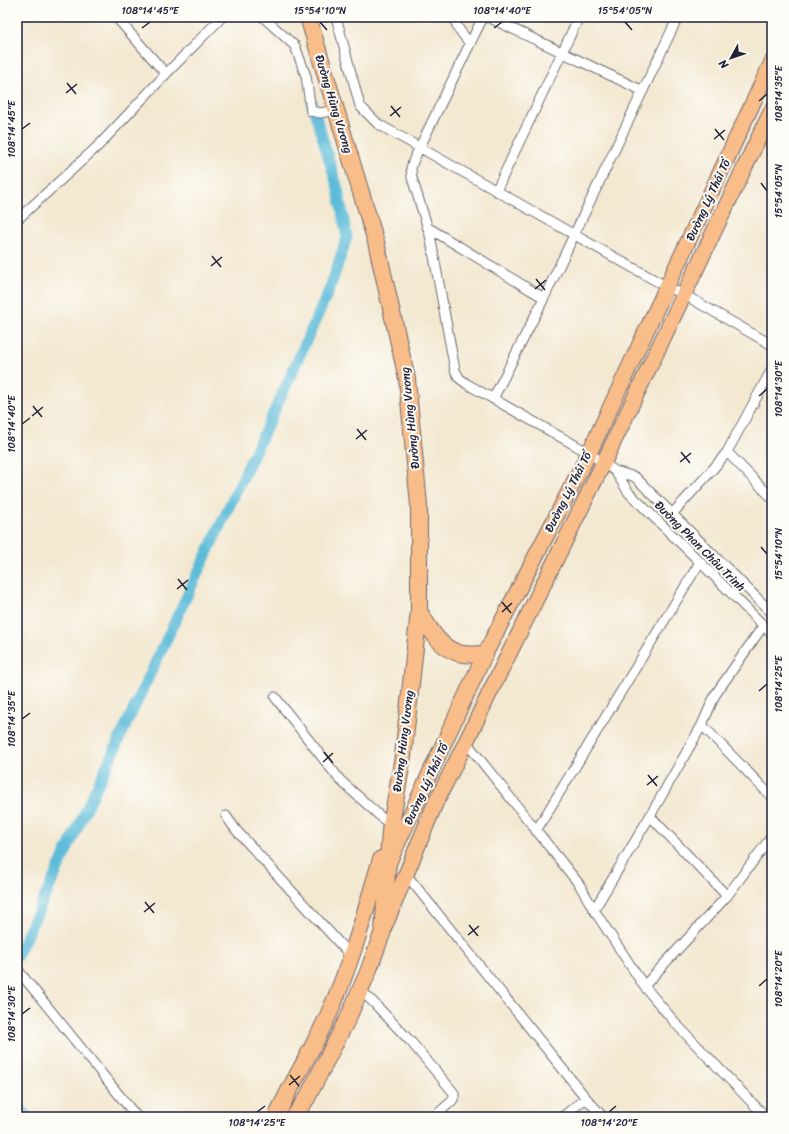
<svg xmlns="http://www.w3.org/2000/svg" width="789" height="1134" viewBox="0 0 789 1134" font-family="Sriracha,sans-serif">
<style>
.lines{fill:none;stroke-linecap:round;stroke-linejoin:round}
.canal{stroke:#5bbbd9;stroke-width:11}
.minor-casing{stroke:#6b676f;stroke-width:11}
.primary-casing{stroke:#6b676f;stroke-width:17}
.trunk-casing{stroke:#6b676f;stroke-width:18}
.minor{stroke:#fff;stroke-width:9}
.primary{stroke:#f9bd89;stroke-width:15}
.trunk{stroke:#f9bd89;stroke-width:16}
.ticks{fill:none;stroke:#22223b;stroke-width:1.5}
.labels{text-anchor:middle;stroke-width:4;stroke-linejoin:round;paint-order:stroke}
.street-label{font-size:12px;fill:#22223b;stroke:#fdfcf7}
.neatline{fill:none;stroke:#22223b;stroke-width:1.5}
.ticks-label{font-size:10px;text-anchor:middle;fill:#22223b}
</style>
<rect width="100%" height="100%" fill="#fdfcf7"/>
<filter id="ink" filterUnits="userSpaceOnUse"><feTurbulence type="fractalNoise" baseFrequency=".025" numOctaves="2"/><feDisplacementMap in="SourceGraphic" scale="8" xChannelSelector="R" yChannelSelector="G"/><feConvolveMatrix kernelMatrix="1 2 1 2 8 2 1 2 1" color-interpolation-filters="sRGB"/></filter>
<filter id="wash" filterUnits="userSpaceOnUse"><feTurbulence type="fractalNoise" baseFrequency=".012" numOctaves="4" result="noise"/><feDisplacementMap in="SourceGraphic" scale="16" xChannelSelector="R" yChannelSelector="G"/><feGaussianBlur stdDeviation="0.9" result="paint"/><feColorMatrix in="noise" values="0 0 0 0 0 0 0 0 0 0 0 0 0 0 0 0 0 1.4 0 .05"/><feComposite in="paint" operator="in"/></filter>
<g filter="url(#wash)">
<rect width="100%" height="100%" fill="#f3e8d0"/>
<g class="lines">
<path class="canal" d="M17,956l269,-570 44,-98 17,-51 -9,-48 -26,-86
M17,1103l10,14"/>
</g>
</g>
<g filter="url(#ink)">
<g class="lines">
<defs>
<path id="minor" d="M116,17l50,57
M263,17l32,29 11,30 5,35 9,2 16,-3
M336,17l24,89 18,18 289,163 16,7 89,51
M454,17l4,11 12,16
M483,17l-69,142 -3,9 1,10 18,57 25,135 4,8 8,6 122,69 26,18 20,6 137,136
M488,17l155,74
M765,127l7,7
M496,191l83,-174
M17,220l82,-75 67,-71 56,-57
M427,227l117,71
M493,399l51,-101 134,-281
M727,452l45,46
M615,471l14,22 71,69 72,72
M672,514l41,-45 14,-17 45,-83
M275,697l65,83 51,46
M702,725l70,72
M466,742l113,142 15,26 50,76 34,40 88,91
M226,816l10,14 115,126
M650,816l77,80
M536,831l164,-269
M405,873l181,225 17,19
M594,910l56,-94 52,-91 13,-30 48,-69
M17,969l120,148
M644,986l83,-90 45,-60
M360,990l13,12 39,41 42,50v4l-2,4 -18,16
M562,1117l24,-19"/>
<path id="primary" d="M388,864l97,-210 104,-201 183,-391
M386,923l49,-119 31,-62 27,-56 111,-224 168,-352"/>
<path id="trunk" d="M419,611c10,17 22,40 44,43 7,1 15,0 22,0
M276,1117c17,-37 39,-71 55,-108 21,-48 35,-100 50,-150
M294,1117l13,-19 41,-80 20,-46 15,-41 7,-100 13,-75 16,-145v-106l-12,-126 -31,-137 -68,-225"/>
</defs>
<use href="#minor" class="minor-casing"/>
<use href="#primary" class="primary-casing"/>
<use href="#trunk" class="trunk-casing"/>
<use href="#minor" class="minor"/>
<use href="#primary" class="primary"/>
<use href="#trunk" class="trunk"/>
</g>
</g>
<path class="ticks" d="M320,22l7,8M625,22l7,8M142,28l8,-6M494,28l8,-6M67,83l9,11M66,93l11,-9M759,101l8,-7M391,106l9,11M390,116l11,-9M22,129l8,-6M715,129l9,11M714,139l11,-9M761,183l6,8M212,256l9,11M211,266l11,-9M536,279l9,11M535,289l11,-9M759,396l8,-7M33,406l9,11M32,416l11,-9M22,424l8,-6M357,429l9,11M356,439l11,-9M681,452l9,11M680,462l11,-9M761,547l6,7M178,579l9,11M177,589l11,-9M502,602l9,11M502,612l10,-9M759,691l8,-7M22,719l8,-6M324,752l9,11M323,762l10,-9M648,775l9,11M647,785l11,-9M145,902l9,11M144,912l11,-9M469,925l9,11M468,935l11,-9M759,986l8,-7M22,1014l8,-6M290,1075l9,11M289,1085l11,-9M257,1112l8,-6M609,1112l7,-6"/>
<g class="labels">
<g class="street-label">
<text transform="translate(334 104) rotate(73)" y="4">Đường Hùng Vương</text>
<text transform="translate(708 200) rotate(-65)" y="4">Đường Lý Thái Tổ</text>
<text transform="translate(410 418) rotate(-96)" y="4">Đường Hùng Vương</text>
<text transform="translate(568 492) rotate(-63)" y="4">Đường Lý Thái Tổ</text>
<text transform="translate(700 546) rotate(45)" y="4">Đường Phan Châu Trinh</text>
<text transform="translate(403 741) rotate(-83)" y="4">Đường Hùng Vương</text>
<text transform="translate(426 784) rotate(-65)" y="4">Đường Lý Thái Tổ</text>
</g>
</g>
<rect width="789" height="1134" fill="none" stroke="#fdfcf7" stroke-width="44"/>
<g transform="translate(731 58) rotate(230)" stroke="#fdfcf7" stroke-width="3" paint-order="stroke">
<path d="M0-3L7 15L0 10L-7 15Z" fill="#22223b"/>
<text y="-6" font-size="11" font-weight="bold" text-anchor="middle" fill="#22223b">N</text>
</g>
<rect x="22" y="22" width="745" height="1090" class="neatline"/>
<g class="ticks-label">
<text x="150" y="14">108°14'45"E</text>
<text x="320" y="14">15°54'10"N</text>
<text x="502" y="14">108°14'40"E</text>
<text x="625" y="14">15°54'05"N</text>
<text transform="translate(778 94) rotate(-90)" y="4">108°14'35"E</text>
<text transform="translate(11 129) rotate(-90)" y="4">108°14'45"E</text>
<text transform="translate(778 191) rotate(-90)" y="4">15°54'05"N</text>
<text transform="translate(778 389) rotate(-90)" y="4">108°14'30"E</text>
<text transform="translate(11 424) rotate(-90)" y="4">108°14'40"E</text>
<text transform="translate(778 554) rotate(-90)" y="4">15°54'10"N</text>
<text transform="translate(778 684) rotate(-90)" y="4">108°14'25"E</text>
<text transform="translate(11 719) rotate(-90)" y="4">108°14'35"E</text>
<text transform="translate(778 979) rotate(-90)" y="4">108°14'20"E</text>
<text transform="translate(11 1014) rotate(-90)" y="4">108°14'30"E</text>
<text x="257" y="1126">108°14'25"E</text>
<text x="609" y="1126">108°14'20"E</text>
</g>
</svg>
